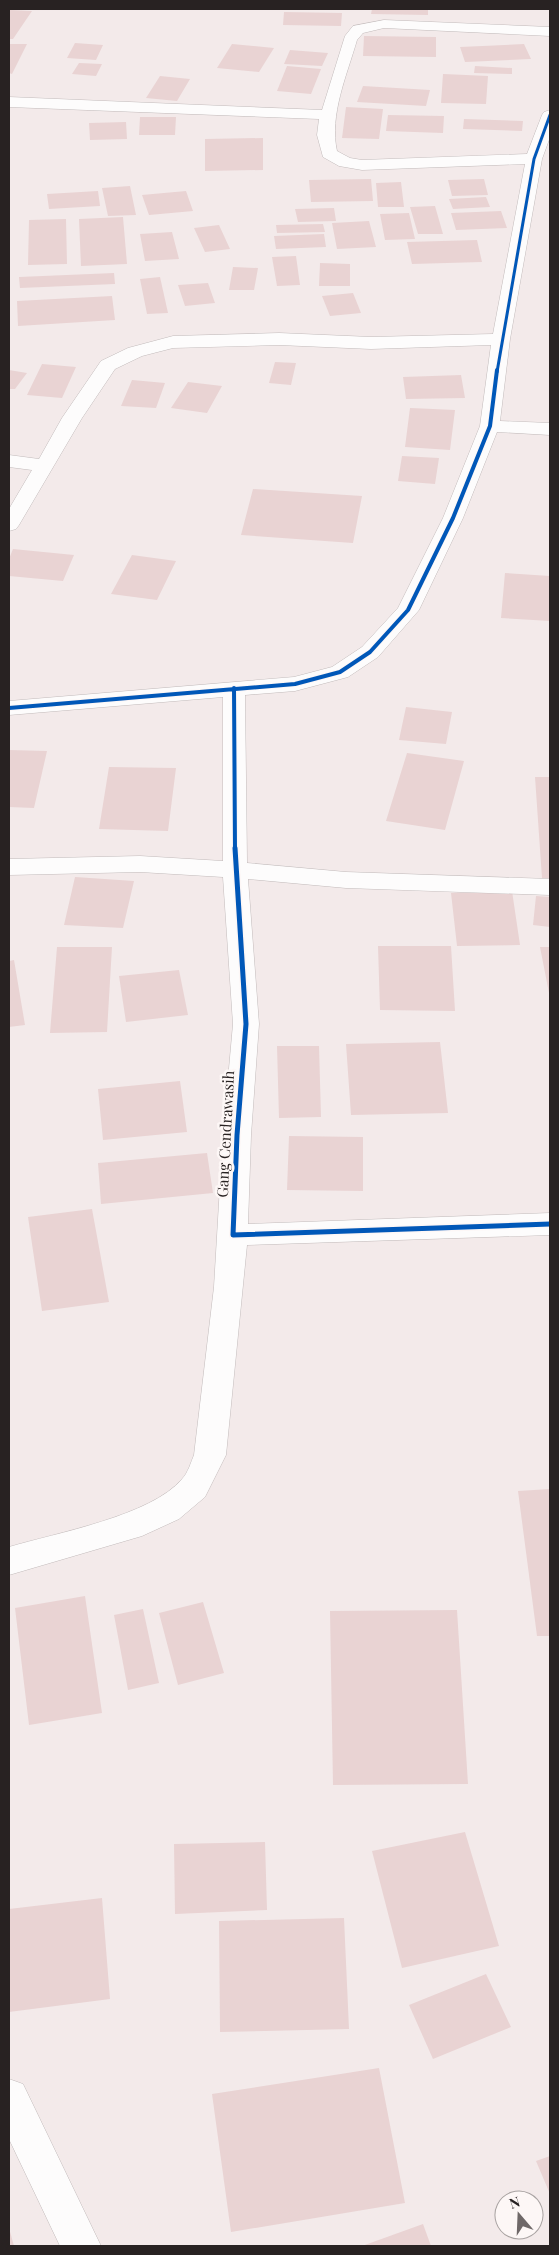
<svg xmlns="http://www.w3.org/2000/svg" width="559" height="2255" viewBox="0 0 559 2255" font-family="'Playfair Display',serif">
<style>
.building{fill:#e9d3d3}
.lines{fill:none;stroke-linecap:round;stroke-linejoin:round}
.minor-casing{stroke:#c2bbbb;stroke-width:1}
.minor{fill:#fdfcfc;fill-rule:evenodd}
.cycleway-far2-casing{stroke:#fdf7f6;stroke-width:5}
.cycleway-far1-casing{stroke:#fdf7f6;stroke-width:6}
.cycleway-casing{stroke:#fdf7f6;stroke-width:8}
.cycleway-far2{stroke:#0057b8;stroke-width:3}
.cycleway-far1{stroke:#0057b8;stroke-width:4}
.cycleway{stroke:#0057b8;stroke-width:5}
.labels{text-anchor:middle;stroke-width:5;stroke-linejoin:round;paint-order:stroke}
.street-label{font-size:15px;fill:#282222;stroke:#fdf7f6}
</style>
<rect width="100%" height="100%" fill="#f3eaea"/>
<path class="building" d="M372,9h56v6l-57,-1z
M9,10l23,1 -19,28h-4z
M284,12l58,1 -1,13 -58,-1z
M364,36l72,1v20l-73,-1z
M75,43l28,2 -7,15 -29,-2z
M9,44h18l-15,30 -3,-1z
M232,44l42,4 -15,24 -42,-4z
M524,44l7,15 -66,3 -5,-15z
M290,50l38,3 -6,13 -38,-2z
M79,63l23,1 -6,12 -24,-2z
M287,66l34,3 -10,25 -34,-3z
M475,66l37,2v6l-38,-1z
M443,74l45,2 -2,28 -45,-1z
M160,76l30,3 -13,22 -31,-3z
M363,86l67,4 -4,16 -69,-4z
M346,107l37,2 -4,30 -37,-1z
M388,115l56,1 -1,17 -57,-2z
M140,117h36l-1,18h-36z
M464,119l59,2 -1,10 -59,-2z
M126,122l1,17 -37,1 -1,-17z
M263,138v32l-58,1v-32z
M371,179l2,22 -62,1 -2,-22z
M484,179l4,16 -36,1 -4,-16z
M401,182l3,25h-26l-2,-24z
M130,186l6,29 -28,1 -6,-28z
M98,191l2,15 -51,3 -2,-15z
M186,191l7,20 -44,4 -7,-20z
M486,197l4,10 -37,2 -4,-10z
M435,206l8,28h-25l-8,-27z
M334,208l2,13 -38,1 -3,-13z
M501,211l6,17 -51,2 -5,-17z
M409,213l6,26 -30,1 -5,-26z
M123,217l4,47 -46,2 -2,-47z
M66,219l1,45 -39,1 1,-45z
M369,221l7,26 -39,2 -5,-26z
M323,224l2,8 -48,1 -1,-8z
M219,225l11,24 -25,3 -11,-24z
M172,232l7,27 -34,2 -5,-27z
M324,234l2,13 -50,2 -2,-13z
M477,240l5,22 -70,2 -5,-22z
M296,256l4,29 -23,1 -5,-29z
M320,263l30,1v22h-31z
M233,267l25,1 -4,22h-25z
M114,273l1,11 -95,4 -1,-11z
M160,277l8,36 -21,1 -7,-35z
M208,283l7,20 -30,3 -7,-21z
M353,293l8,20 -31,3 -8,-20z
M112,296l3,24 -97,6 -1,-25z
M275,362l21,1 -5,22 -22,-2z
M42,364l34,3 -14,31 -35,-3z
M9,370l18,3 -12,16h-6z
M461,375l4,23 -59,1 -3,-22z
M132,380l33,3 -9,25 -35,-2z
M188,382l34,4 -15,27 -36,-5z
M410,408l45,2 -5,40 -45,-3z
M402,456l37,2 -4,26 -37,-3z
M253,489l109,7 -9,47 -112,-8z
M13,549l61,6 -11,26 -54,-5v-17z
M132,555l44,6 -19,39 -46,-6z
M505,573l45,3v45l-49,-3z
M406,707l46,5 -6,32 -47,-4z
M9,750l38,1 -13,57 -25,-1z
M407,753l57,8 -19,69 -59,-9z
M109,767l67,1 -8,63 -69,-2z
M535,777h15v101h-8z
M75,877l59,4 -11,47 -59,-3z
M512,891l8,54 -63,1 -6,-53z
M536,896l14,1v30l-17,-2z
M378,946h73l4,65 -75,-1z
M57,947h55l-5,85 -57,1z
M540,947h10v46h-1z
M14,960l11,65 -16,2v-66z
M179,970l9,45 -62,7 -7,-46z
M440,1042l8,71 -97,2 -5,-71z
M277,1046h42l2,71 -42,1z
M180,1081l7,51 -84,8 -5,-51z
M289,1136l74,1v54l-76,-1z
M207,1153l6,40 -112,11 -3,-41z
M92,1209l17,93 -67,9 -14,-94z
M550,1489v147h-13l-19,-145z
M85,1596l17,117 -73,12 -14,-117z
M203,1602l21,71 -46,12 -19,-72z
M143,1609l16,74 -31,7 -14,-75z
M457,1610l11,174 -135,1 -3,-174z
M465,1832l34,114 -97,22 -30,-117z
M265,1842l2,68 -92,4 -1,-70z
M102,1898l8,101 -101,13v-103z
M344,1918l5,111 -129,3 -1,-111z
M486,1974l25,53 -78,32 -24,-54z
M379,2068l26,135 -174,29 -19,-138z
M550,2156v38l-14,-33z
M423,2224l8,22h-69z
M9,2228l5,18h-5z"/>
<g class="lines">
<defs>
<path id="minor" d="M384,20l166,7v9l-166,-8 -21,5 -6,7c-10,35 -28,75 -20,111l13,7 12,2 165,-6 15,-39 2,-3 6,-2v27l-8,22 -32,180 -10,82 50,2v12l-53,-3 -34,86 -44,92 -41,47 -30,20 -53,14 -50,4 2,168 99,9 204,7v16l-204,-7 -98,-9 11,145 -8,111 -3,89 302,-11v22l-303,10 -21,210 -21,42 -26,22 -37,17 -133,39v-28c47,-14 142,-31 173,-68 6,-6 9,-17 12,-24l20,-168 9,-152 10,-111 -10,-147 -83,-5 -131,3v-16l131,-3 83,5v-164l-214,18v-14l285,-24 38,-10 30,-20 36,-39 45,-90 37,-92 11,-81 -120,4 -92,-4 -106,3 -31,8 -27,13 -33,49 -63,107 -3,4 -7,2v-22l23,-39 -23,-3v-12l30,4 23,-41 39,-57 27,-13 45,-12 106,-3 92,4 122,-3 32,-170 -163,6 -23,-4 -16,-9 -6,-22 2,-16 -310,-12v-10l313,13 23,-74 8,-10z
M9,2079l14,5 78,162h-41l-51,-107z"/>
</defs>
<use href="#minor" class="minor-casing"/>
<use href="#minor" class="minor"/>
<defs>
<path id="cycleway-far2" d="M497,372l37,-213 16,-44"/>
<path id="cycleway-far1" d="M234,688l1,161
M9,708l286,-24 45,-12 30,-20 38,-42 45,-92 37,-92 7,-56"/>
<path id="cycleway" d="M235,848l11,176 -9,111 -4,100 317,-11"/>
</defs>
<use href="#cycleway-far2" class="cycleway-far2-casing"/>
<use href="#cycleway-far1" class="cycleway-far1-casing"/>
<use href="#cycleway" class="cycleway-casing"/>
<use href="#cycleway-far2" class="cycleway-far2"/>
<use href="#cycleway-far1" class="cycleway-far1"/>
<use href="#cycleway" class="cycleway"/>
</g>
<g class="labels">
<g class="street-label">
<text transform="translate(226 1134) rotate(-87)" y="5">Gang Cendrawasih</text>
</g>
</g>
<rect width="559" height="2255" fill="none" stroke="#282222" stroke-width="20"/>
<g transform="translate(519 2215) rotate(341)"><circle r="24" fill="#fdf7f6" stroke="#a8a2a1"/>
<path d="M0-4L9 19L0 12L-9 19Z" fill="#6f6868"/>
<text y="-8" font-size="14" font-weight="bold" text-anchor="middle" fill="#282222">N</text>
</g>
</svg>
